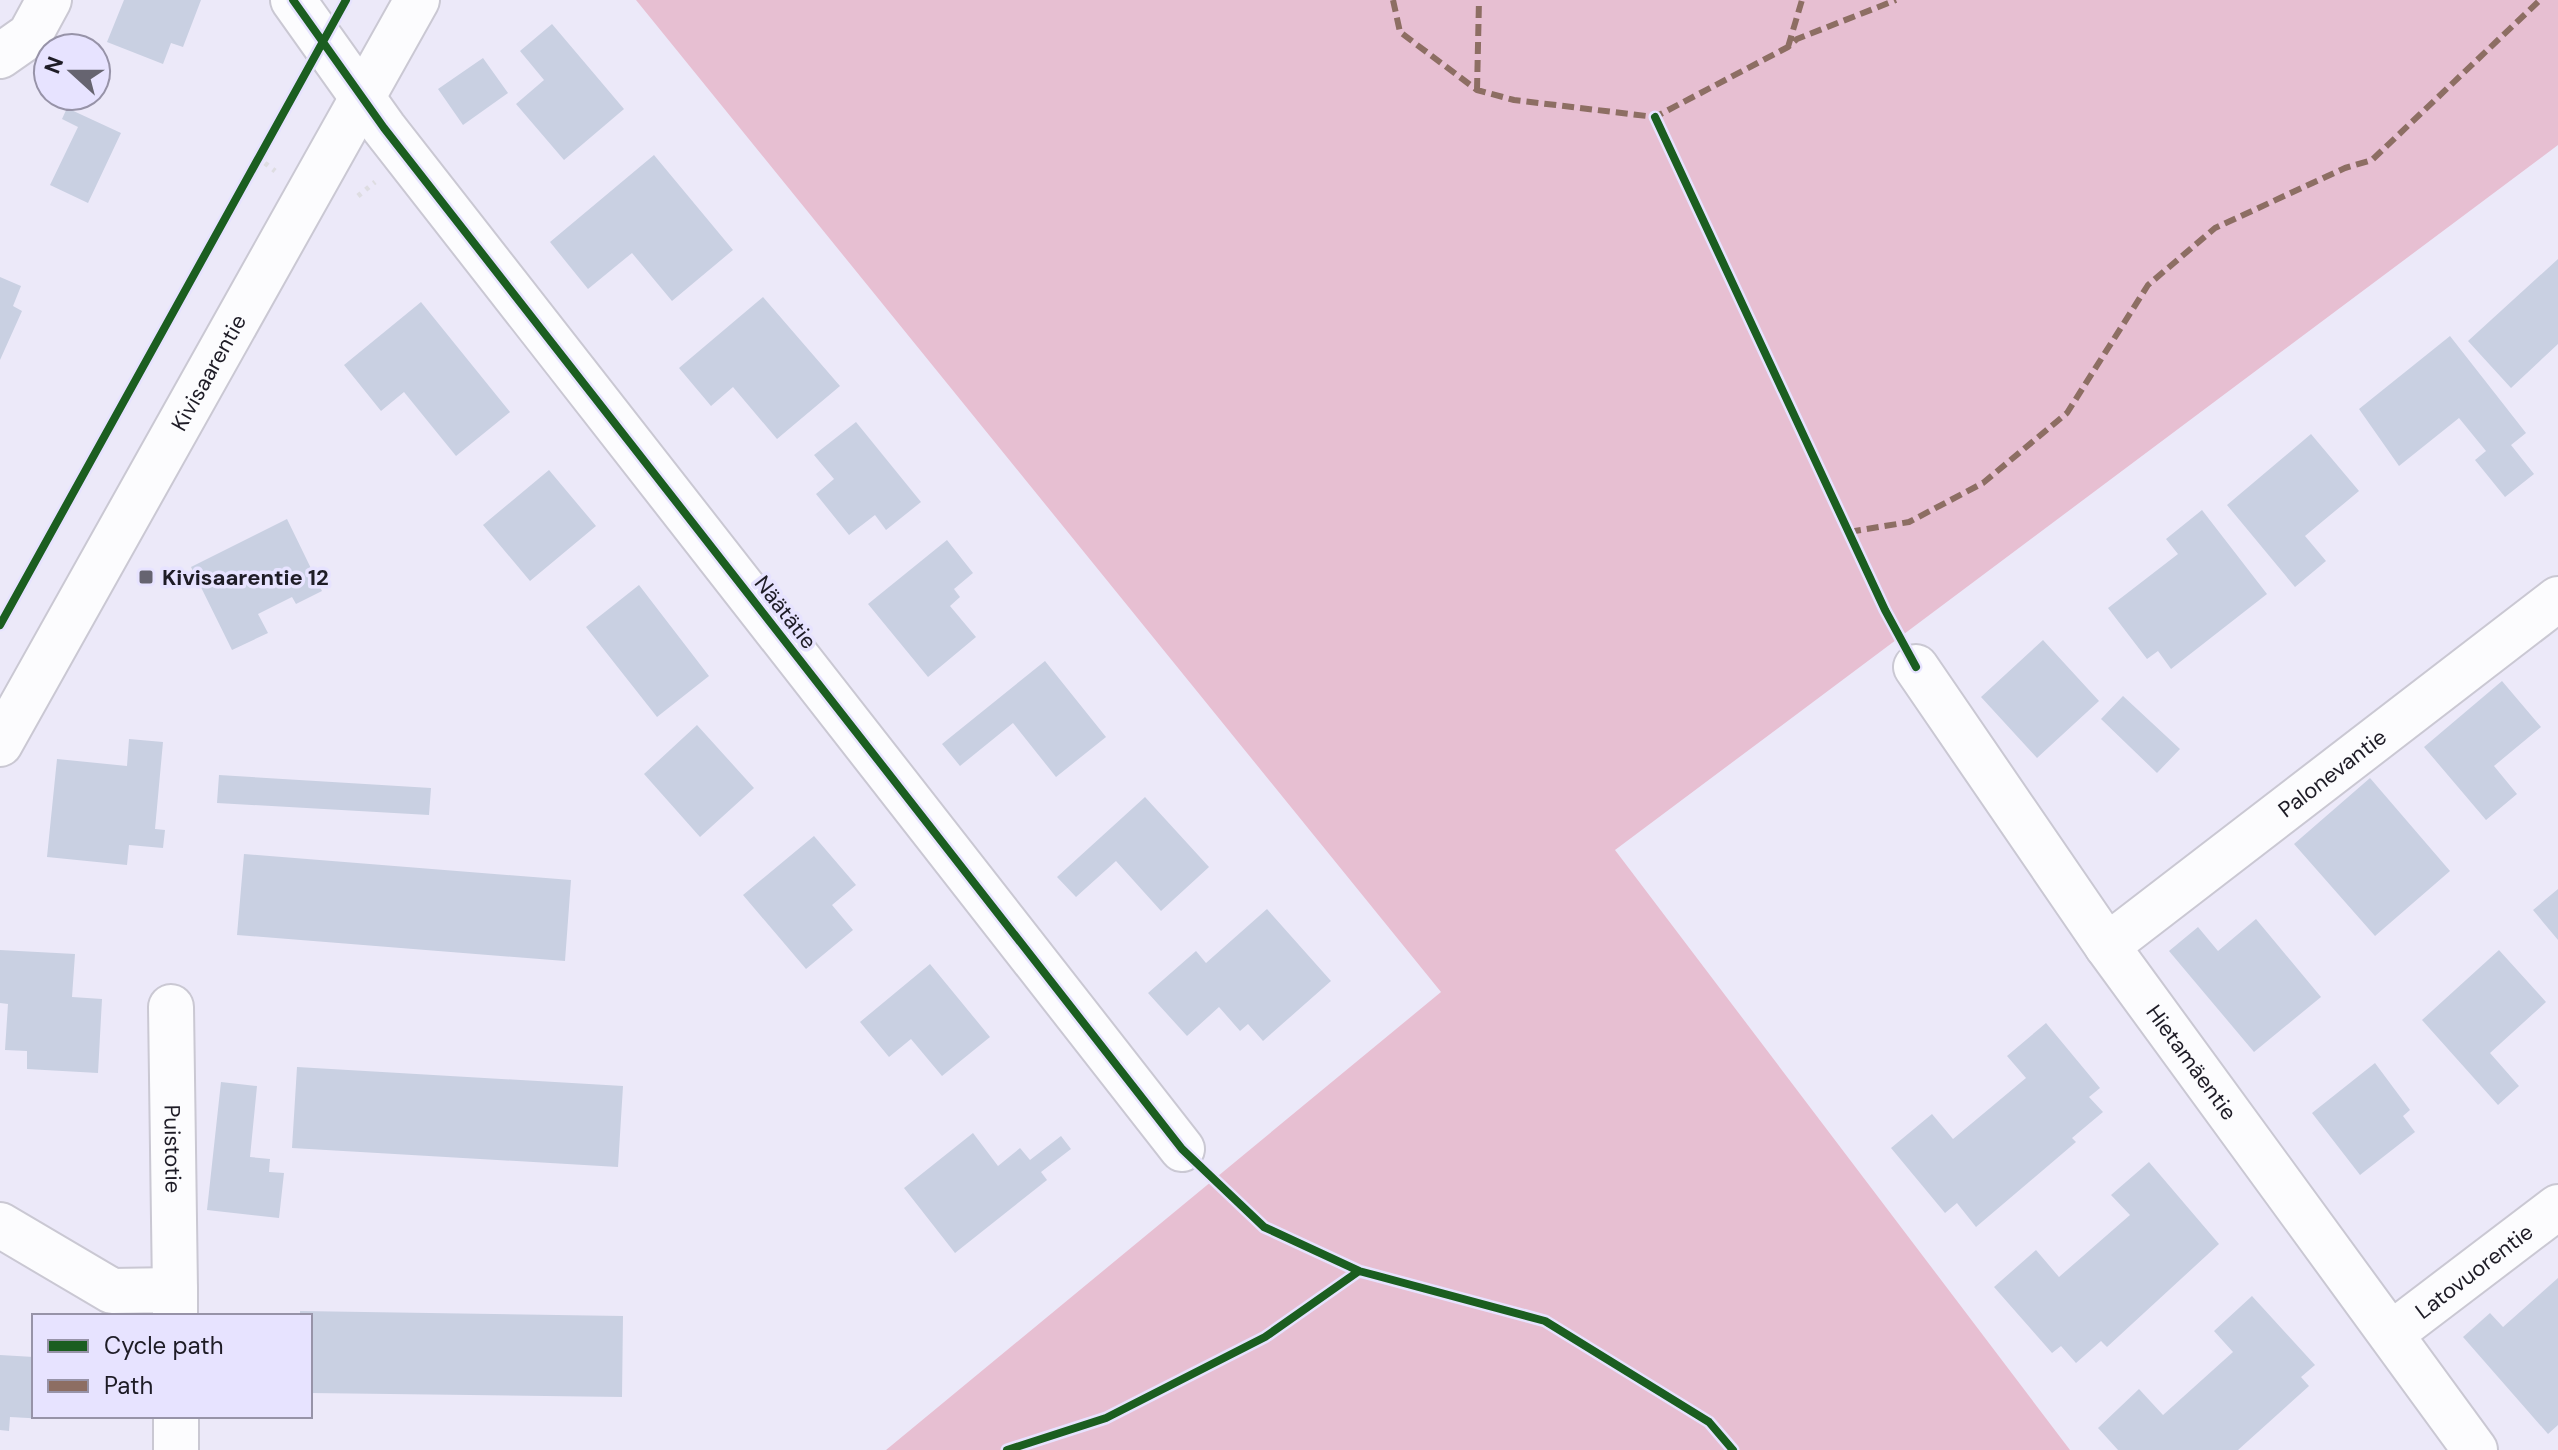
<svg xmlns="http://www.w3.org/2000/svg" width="2558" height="1450" viewBox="0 0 2558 1450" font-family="'DM Sans',sans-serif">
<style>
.green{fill:#e7bfd2}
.building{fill:#c9d0e2}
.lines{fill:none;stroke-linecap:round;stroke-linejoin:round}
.minor-casing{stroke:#cac8d3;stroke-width:48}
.path{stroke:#dedde2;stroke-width:5;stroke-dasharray:4 6;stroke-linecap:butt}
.minor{stroke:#fcfcfe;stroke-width:44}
.quiet{stroke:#8d6e63;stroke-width:6;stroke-dasharray:12 6;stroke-linecap:butt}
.cycleway-casing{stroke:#e7e3ff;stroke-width:13}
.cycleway{stroke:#1b5e20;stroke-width:8}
.poi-dot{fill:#666470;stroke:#e7e3ff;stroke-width:3}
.labels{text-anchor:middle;stroke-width:7;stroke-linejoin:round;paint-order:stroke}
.street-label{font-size:22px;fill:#1e1c26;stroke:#e7e3ff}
.poi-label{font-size:22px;font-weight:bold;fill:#1e1c26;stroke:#e7e3ff;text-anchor:start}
</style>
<rect width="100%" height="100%" fill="#ece9f9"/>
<path class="green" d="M636,0h1922v145l-943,705 455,600h-1184l555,-458z"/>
<path class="building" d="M124,0h77l-18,47 -12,-4 -8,21 -56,-22z
M552,24l72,85 -60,51 -48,-56 28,-24 -24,-29z
M483,58l25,35 -45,32 -25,-36z
M67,108l54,25 -33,70 -38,-18 28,-58 -16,-8z
M654,155l79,95 -61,51 -40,-48 -44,36 -38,-47z
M2558,259v85l-47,44 -43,-47z
M0,277l21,9 -8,20 9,5 -22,49z
M763,297l77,89 -63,53 -44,-52 -22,19 -32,-38z
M421,302l89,110 -54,44 -52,-64 -23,19 -37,-46z
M2450,336l76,97 -15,12 23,29 -29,23 -30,-37 11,-9 -27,-33 -60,48 -40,-57z
M856,422l65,80 -35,28 -11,-15 -26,20 -33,-41 18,-15 -20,-24z
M2311,434l48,57 -54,45 21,25 -31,26 -68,-82z
M549,470l47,56 -66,55 -47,-56z
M2202,510l65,84 -96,75 -13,-18 -11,8 -39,-51 70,-54 -12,-15z
M287,519l35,72 -26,13 -4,-7 -34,17 10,19 -36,17 -41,-83z
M947,540l26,33 -19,16 6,8 -10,9 26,31 -48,40 -60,-73z
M639,585l70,91 -52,41 -71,-90z
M2043,640l56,61 -62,57 -56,-61z
M1045,661l61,76 -50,40 -43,-54 -53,43 -18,-22z
M2502,681l39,46 -47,39 23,28 -31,26 -62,-73z
M2123,696l57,53 -23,24 -56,-54z
M697,725l57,63 -54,49 -56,-63z
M129,739l34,3 -8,87 10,1 -2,18 -34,-3 -2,20 -80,-8 10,-98 70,7z
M219,775l212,13 -2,27 -212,-12z
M2370,778l80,93 -75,65 -81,-92z
M1145,797l64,70 -48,44 -45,-50 -40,36 -19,-20z
M814,836l42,49 -24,20 21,25 -47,39 -63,-74z
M244,854l327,26 -6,81 -328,-26z
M2558,889v51l-25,-30z
M1267,909l64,72 -68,60 -15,-17 -8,7 -21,-24 -32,29 -39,-43 48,-42 10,12z
M2256,919l65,78 -67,55 -85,-101 29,-24 20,24z
M0,950l75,4 -3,43 30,2 -4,74 -71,-4v-18l-22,-1 3,-46 -8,-1z
M2499,950l47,52 -56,51 29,33 -21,19 -76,-85z
M930,964l60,73 -48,39 -31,-37 -22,18 -29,-35z
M2046,1023l54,65 -11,9 14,15 -31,26 4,4 -100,85 -19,-24 -12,10 -54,-65 41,-34 21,25 73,-61 -19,-22z
M2375,1063l35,47 -7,6 12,16 -55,43 -48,-62z
M297,1067l326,19 -5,81 -326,-19z
M221,1082l36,4 -7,71 20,2 -1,13 15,1 -5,45 -72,-8z
M973,1133l25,33 22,-18 10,12 31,-24 10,13 -30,23 6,8 -92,73 -51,-65z
M2149,1162l70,82 -112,103 -6,-6 -25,22 -15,-17 -9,7 -58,-66 42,-37 23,27 71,-62 -19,-20z
M2558,1278v147l-10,9 -85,-97 27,-24 13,14z
M2252,1296l63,69 -14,12 8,9 -71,64h-120l-20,-22 41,-39 24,26 70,-63 -19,-21z
M300,1311l323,5 -1,81 -312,-4v-77h-10z
M0,1355l34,2v59h13l-1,3 -36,-2 -1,14 -9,-1z"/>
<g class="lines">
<defs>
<g id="minor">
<path d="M293,0l91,128 798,1021"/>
<path d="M0,56l30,-21 19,-35"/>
<path id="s1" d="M1916,667l191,279 368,504"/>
<path id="s2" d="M0,744l417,-744"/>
<path id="s3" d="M2107,946l451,-347"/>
<path id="s4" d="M171,1007l4,283"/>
<path d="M0,1225l112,66 63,-1v26"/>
<path id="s5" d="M2391,1334l167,-127"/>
<path d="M176,1416v34"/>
</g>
</defs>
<use href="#minor" class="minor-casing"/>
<path class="path" d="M257,157l18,14
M358,196l17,-14"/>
<use href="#minor" class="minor"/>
<path class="quiet" d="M1393,0l7,32 77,58 37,10 141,17 133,-70 9,-8 99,-39
M1788,47l14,-47
M1477,90l2,-90
M1849,532l60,-10 74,-39 84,-70 81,-128 67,-57 130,-60 27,-8 168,-160"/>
<defs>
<path id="cycleway" d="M293,0l91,128 798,1021 82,78 95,44 186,50 164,101 24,28
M1655,117l230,493 31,57
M0,625l346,-625
M1007,1450l99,-32 159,-81 94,-66"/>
</defs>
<use href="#cycleway" class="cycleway-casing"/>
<use href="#cycleway" class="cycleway"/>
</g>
<rect class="poi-dot" x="138" y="569" width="16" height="16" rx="4"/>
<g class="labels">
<g class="street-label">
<text dy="8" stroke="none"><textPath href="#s2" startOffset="426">Kivisaarentie</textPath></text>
<text transform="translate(786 612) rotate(52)" y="8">Näätätie</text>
<text dy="8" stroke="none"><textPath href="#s3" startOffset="284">Palonevantie</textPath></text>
<text dy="8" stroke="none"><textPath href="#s1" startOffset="482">Hietamäentie</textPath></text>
<text dy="8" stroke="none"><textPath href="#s4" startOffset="142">Puistotie</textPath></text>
<text dy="8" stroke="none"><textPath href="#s5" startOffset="104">Latovuorentie</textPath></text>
</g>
<g class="poi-label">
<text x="162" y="585">Kivisaarentie 12</text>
</g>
</g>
<rect x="32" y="1314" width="280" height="104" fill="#e7e3ff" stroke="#9793a8" stroke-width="2"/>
<rect x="48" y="1340" width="40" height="12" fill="#1b5e20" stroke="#9793a8" stroke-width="2"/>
<text x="104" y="1354" font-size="24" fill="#1e1c26">Cycle path</text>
<rect x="48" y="1380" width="40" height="12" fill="#8d6e63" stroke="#9793a8" stroke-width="2"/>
<text x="104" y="1394" font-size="24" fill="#1e1c26">Path</text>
<g transform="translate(72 72) rotate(291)"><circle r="38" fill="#e7e3ff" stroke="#9793a8" stroke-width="2"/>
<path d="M0-6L14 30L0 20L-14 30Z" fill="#666470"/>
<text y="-12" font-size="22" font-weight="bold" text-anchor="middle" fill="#1e1c26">N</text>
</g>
</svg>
